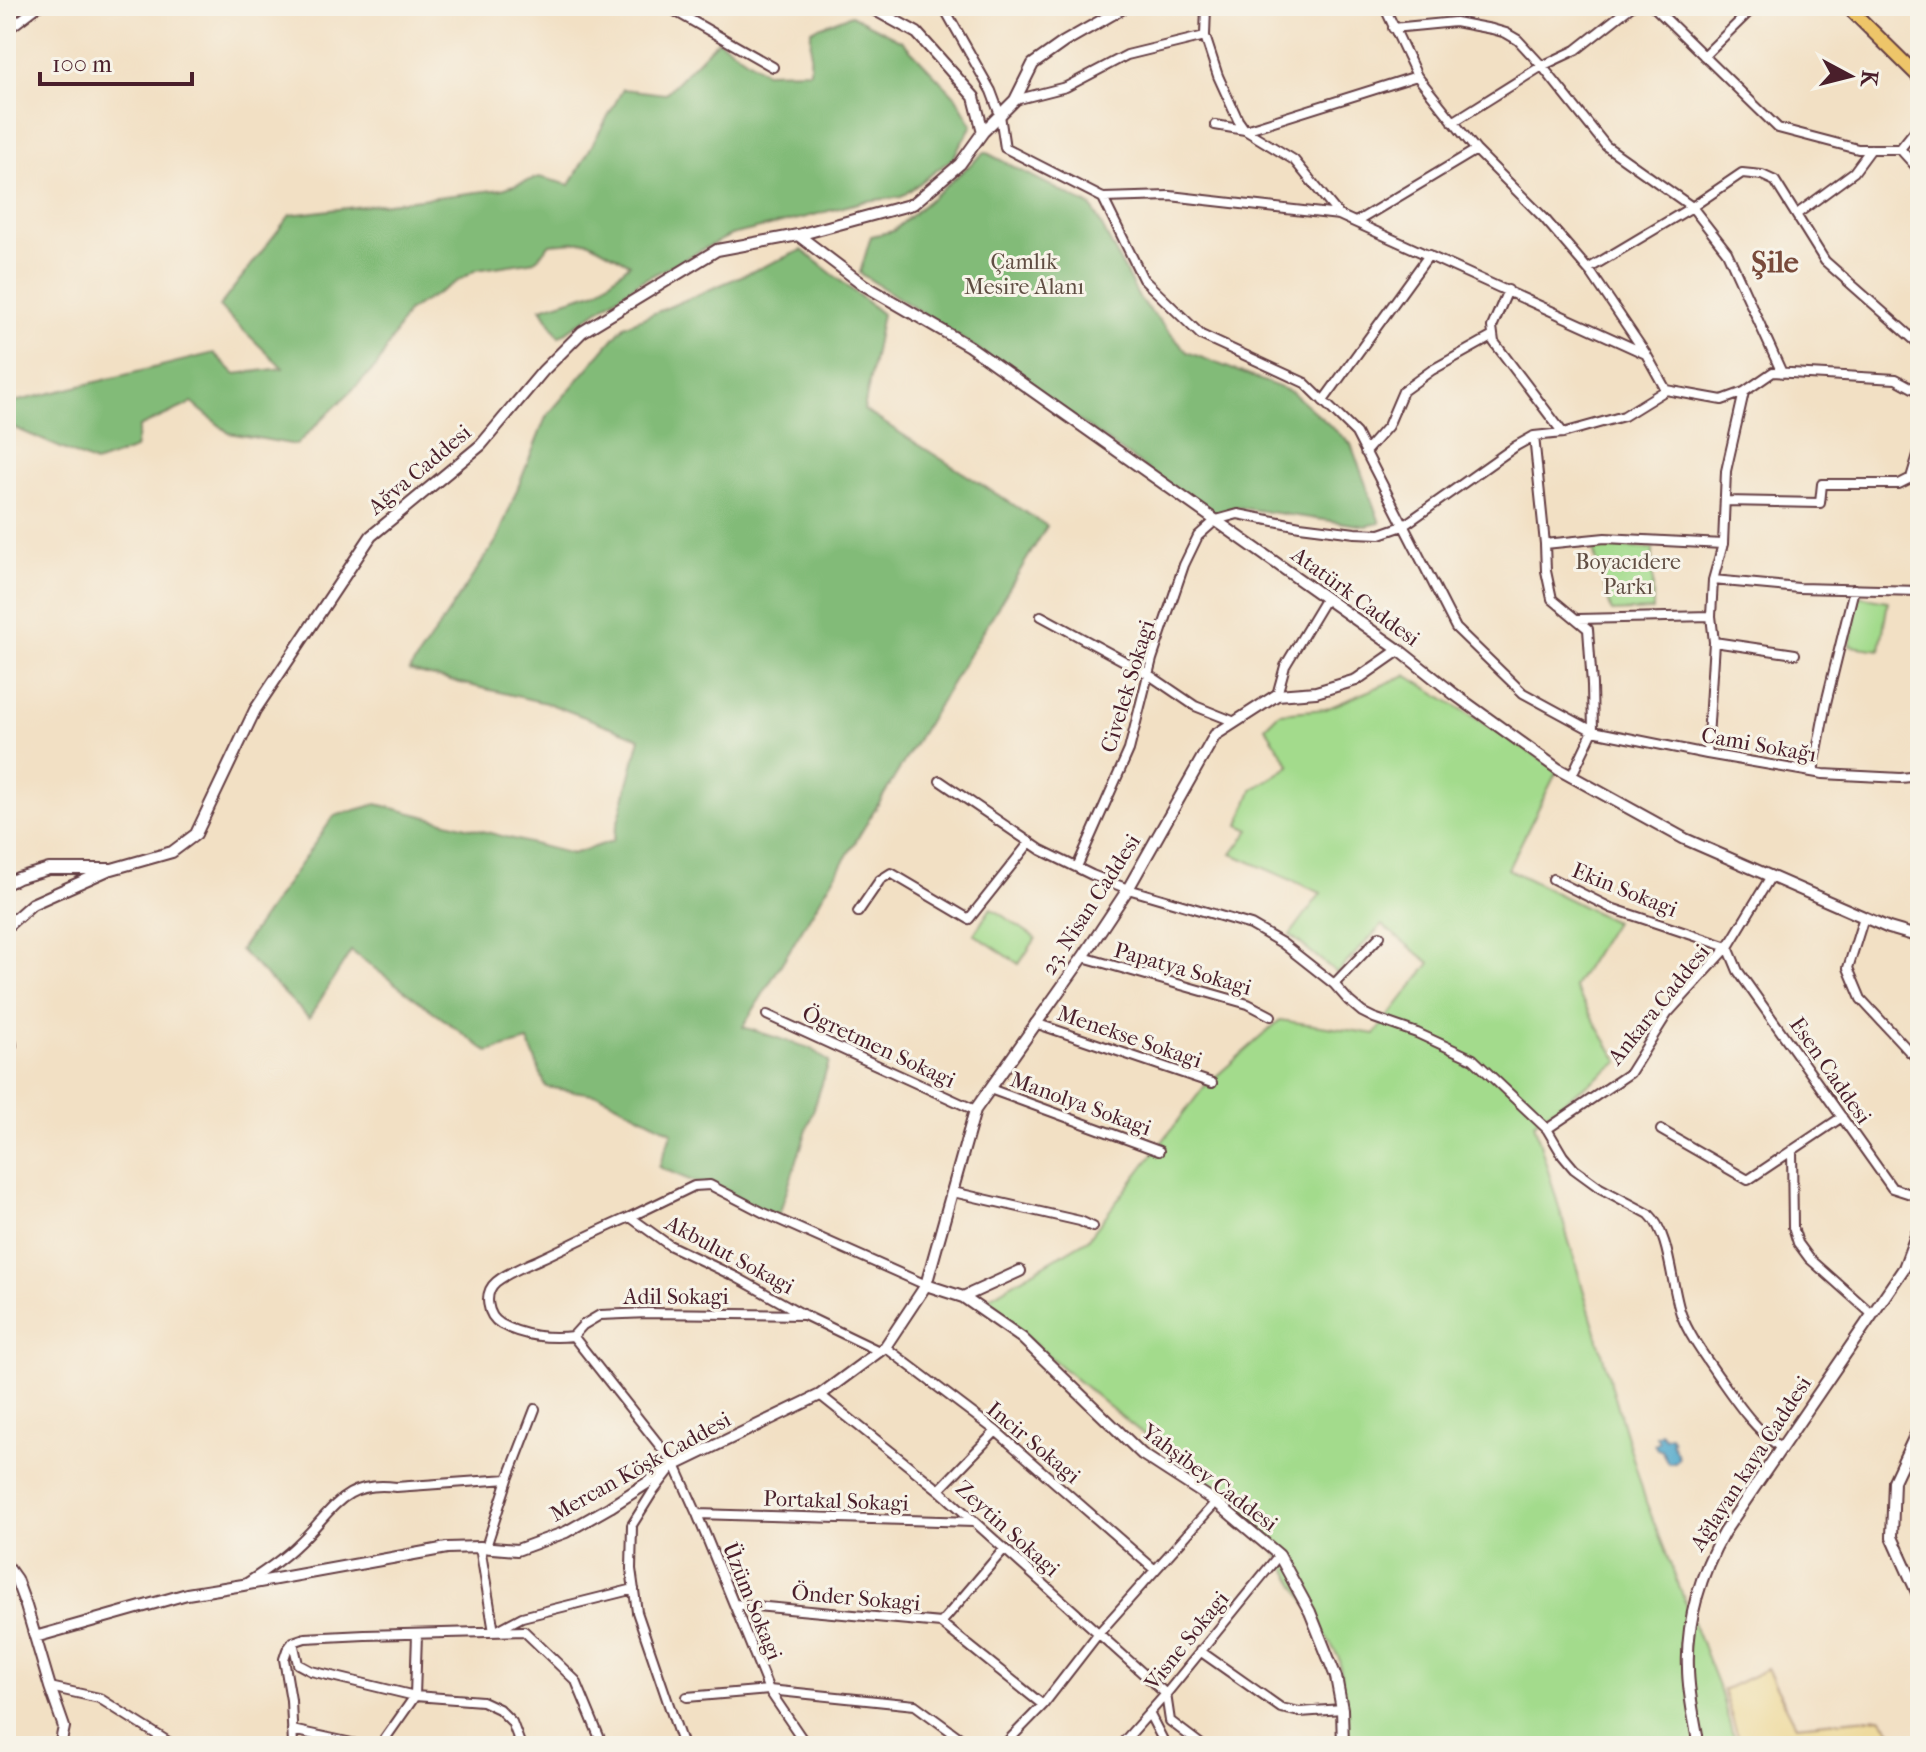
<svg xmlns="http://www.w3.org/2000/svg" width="1926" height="1752" viewBox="0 0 1926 1752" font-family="'IM FELL French Canon',serif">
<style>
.green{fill:#a3db8c;stroke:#767d5c;stroke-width:2}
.forest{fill:#82bb78;stroke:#666d52;stroke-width:2}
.sand{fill:#eeda9e;stroke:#9c7c64;stroke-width:2}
.water{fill:#4ea7cb;stroke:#4c637b;stroke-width:2}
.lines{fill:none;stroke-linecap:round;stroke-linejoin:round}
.minor-casing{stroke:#633c42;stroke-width:12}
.tertiary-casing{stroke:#633c42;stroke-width:14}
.primary-casing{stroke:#633c42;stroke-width:16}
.minor{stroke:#fff;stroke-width:8}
.tertiary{stroke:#fff;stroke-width:10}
.primary{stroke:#eec569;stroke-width:12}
.labels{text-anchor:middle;stroke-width:6;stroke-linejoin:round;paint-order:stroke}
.park-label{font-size:22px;fill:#604e43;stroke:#f7f3e8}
.street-label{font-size:22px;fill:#4a1f2b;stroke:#f7f3e8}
.district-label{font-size:30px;font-weight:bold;fill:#784a3b;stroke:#f7f3e8}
</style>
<rect width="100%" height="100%" fill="#f7f3e8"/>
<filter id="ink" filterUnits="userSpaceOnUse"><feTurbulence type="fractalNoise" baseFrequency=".0125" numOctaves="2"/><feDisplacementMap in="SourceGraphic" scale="16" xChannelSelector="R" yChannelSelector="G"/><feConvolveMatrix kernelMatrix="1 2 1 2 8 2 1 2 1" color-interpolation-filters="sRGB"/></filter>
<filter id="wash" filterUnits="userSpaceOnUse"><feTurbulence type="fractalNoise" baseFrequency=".006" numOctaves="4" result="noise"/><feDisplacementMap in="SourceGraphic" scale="32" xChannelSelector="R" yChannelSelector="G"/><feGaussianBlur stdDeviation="1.8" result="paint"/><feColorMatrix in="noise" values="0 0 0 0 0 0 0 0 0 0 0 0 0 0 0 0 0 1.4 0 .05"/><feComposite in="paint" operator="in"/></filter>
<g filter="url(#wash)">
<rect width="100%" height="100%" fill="#f2e0c4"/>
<path class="green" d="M1592,546l61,3v61l-41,2z
M1858,596l30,5 -8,49 -30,-4z
M1406,675l152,94 -50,100 106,53 -40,65 45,75 -85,61 112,379 74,189 16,55h-388l-9,-88 -76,-128 -156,-125 -124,-104 105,-62 116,-152 76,-67 95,14 55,-71 -48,-38 -45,48 -47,-38 31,-42 -89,-39 18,-24 -11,-5 13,-35 38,-24 -25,-39 14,-14 47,-4z
M991,908l45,30 -17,26 -45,-30z"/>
<path class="forest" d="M851,15l51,26 54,56 16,28 -19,33 -52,39 -36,4 -62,17 -72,17 -92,47 -80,55 -18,-29 56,-17 33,-27 -42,-23 -38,3 -15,17 -59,9 -69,42 -30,54 -81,79 -67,-12 -37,-30 -53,24 -4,22 -40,14 -89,-39v-20l208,-51 21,21 48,-6 -64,-61 71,-92 212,-26 37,-12 31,8 53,-96 42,5 53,-54 47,32 45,-1 1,-41z
M985,152l107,55 47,91 48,54 105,40 59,52 29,79 -14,3 -131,-19 -23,8 -242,-171 -110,-71 11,-37 22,-5z
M802,250l80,64 -18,96 183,116 -304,501 69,22 17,13 -51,156 -119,-51 13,-35 -72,-37 -54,-8 -18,-46 -40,11 -137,-101 -42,67 -69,-68 94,-134 43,-12 195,50 41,-13 27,-103 -90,-34 -141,-33 88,-131 49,-123 78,-91z"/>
<path class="sand" d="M1767,1669l29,56 84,-8 23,29h-162l-18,-56z"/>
<path class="water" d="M1661,1433l3,5 6,-2 3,5 -2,1 8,15 -4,5 -7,1 -7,-13 -4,-1 -3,-5 5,-3 -3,-5z"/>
</g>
<g filter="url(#ink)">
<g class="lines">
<defs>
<path id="minor" d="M666,6l107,61
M943,6l48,85 9,24 5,33 98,50 67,-2 169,19 307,139
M1206,6l-1,30 13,40 20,44 7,10 49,30 45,55
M1384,6l33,70 59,74 68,68 48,56 54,80 20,36 56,10 22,-8 29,-20 123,7 24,13
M1653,6l125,122 80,21h42l20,-25
M1393,28l62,-6 37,7 14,4 12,7 24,26 64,80 86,61 35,45 55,121
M6,31l33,-25
M1704,56l51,-50
M1015,100l51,-13 61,-32 78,-19
M1453,122l89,-56 34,-16 56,-44
M1215,125l30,5 172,-54
M1900,149l20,22
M1103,198l40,81 58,56 104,48 51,50 100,195 67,65 70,38 114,23 116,20 78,4 19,-2
M1797,214l57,-42 17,-23
M1356,222l120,-72
M1588,269l104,-62 50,-34 20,2 13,6 50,80 95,84
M1508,290l-16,37 2,15 69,91
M1323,401l106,-146
M1534,436l11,108 1,27 6,28 36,30 4,56 1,46 -22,46
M1365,452l23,-26 15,-35 29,-21 61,-34
M1725,501l95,2 2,-19h77l12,-6 9,-30
M1545,544l60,-6 118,6
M1713,580l86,8 121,3
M1041,616l107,58 47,32 40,16
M1578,619l133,-3
M1714,642l81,12
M1277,695l8,-29 41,-68
M1707,754l7,-112 -3,-26 2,-36 10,-36 3,-73 18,-79
M1813,772l13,-69 28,-114
M940,781l101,69 51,25 36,14 123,36 31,18 52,41 15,17 13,11 12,6 43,15 56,26 74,70 16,27 11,13 26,19 49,26c21,20 22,71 32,100 8,21 22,40 35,59 22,31 35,52 65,75
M1077,867l52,-117 23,-91 32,-94 14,-29 18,-16 22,-6 62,12 55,7 25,1 23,-8 113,-80 18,-10 29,-3 61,-17 42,-26
M1553,879l58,29 117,39
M858,912l22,-32 11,-7 78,46 61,-77
M1864,917l-16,51 13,31 48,52 11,9
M1728,947l10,24 154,217 28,9
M1083,957l165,47 23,12
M1334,984l46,-48
M767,1015l208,95
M1035,1023l177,60
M990,1089l169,62
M1547,1129l83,-56 37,-59 61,-67 43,-71
M1661,1130l87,50 94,-63
M1792,1150l1,77 5,16 11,15 63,56
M953,1192l127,29 13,6
M630,1217l64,-31 16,-1 54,28 162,72
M804,1315l-156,-2 -48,2 -17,10 -10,11c-23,3 -51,0 -72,-12 -14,-8 -18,-31 -5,-42 12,-10 29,-16 44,-23 30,-14 59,-29 90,-42l39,28 67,32 68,38 75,36
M573,1336l102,129 22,49 72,176 38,56
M885,1347l111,84 159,139
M820,1395l119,95 227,204 4,27 33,25
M669,1471l-17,22 -20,32 -1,44 6,43 46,134
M939,1490l57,-59
M697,1514l277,8
M480,1547l14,85 28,-15 112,-28
M486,1547l22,-68
M248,1582c17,-11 35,-23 50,-38 35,-32 43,-64 98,-57l112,-8 27,-70
M734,1604l207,19 102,82
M941,1623l63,-74
M293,1642l12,-4 60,-3 159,-4 52,50 27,65
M293,1642l5,22 13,7 104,25 67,5 17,8 13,13 9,24
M293,1642l-6,8 -3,9 7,41 2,46
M1200,1651l81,57 19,4 42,-3
M50,1687l49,11 76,48
M687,1697l82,-7 146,15 56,41
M1149,1713l17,33
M292,1730l74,16
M380,1746l35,-50 2,-62
M1003,1746l40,-41 55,-71 118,-132
M1120,1746l46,-52 113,-139"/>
<path id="tertiary" d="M868,6l49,27 57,64 9,35
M798,235l66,50 105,61 430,304 55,44 104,75 127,70 204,89 31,9
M6,884l12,-6 31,-9h63l60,-17 24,-18 59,-124 116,-174 110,-91 62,-74 39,-39 135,-82 81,-15 115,-31 47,-40 23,-32 32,-32 18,-36 31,-22 63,-36
M6,927l26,-23 76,-34
M6,1020l5,25 -5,10
M926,1285l49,-175 108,-153 45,-68 87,-154 62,-40 39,-3 40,-12 43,-30
M963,1297l59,41 120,116 74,48 63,53 31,57 26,65 6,32 1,37
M1920,1425l-26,56 -2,56 28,62
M6,1565l10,14 10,27 24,81 14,40 -4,19
M35,1637l152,-43 56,-9 204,-37 33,-1 37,3 49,-18 44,-25 65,-42 145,-70 65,-48 41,-62 37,12 57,-26
M1697,1746v-11c-4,-22 -9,-45 -9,-67 -2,-47 13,-96 36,-136l180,-264 16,-43"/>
<path id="primary" d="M1847,6l73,72"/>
</defs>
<use href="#minor" class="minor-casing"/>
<use href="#tertiary" class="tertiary-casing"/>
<use href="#primary" class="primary-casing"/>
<use href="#minor" class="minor"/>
<use href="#tertiary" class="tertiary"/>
<use href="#primary" class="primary"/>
</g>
</g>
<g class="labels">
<g class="park-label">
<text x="1024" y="269">Çamlık<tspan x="1024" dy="25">Mesire Alanı</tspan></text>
<text x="1628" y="569">Boyacıdere<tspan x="1628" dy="25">Parkı</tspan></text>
</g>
<g class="street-label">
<text transform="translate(419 469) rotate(-40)" y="8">Ağva Caddesi</text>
<text transform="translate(1356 596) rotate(36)" y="8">Atatürk Caddesi</text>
<text transform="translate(1127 686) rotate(-73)" y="8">Civelek Sokagi</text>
<text transform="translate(1759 744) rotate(10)" y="8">Cami Sokağı</text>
<text transform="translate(1625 889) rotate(22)" y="8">Ekin Sokagi</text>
<text transform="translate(1090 904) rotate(-57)" y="8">23. Nisan Caddesi</text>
<text transform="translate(1183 968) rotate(16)" y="8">Papatya Sokagi</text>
<text transform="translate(1658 1004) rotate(-51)" y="8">Ankara Caddesi</text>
<text transform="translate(1130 1036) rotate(19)" y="8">Menekse Sokagi</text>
<text transform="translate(879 1046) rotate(25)" y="8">Ögretmen Sokagi</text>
<text transform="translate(1831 1070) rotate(55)" y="8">Esen Caddesi</text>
<text transform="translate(1081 1103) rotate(20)" y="8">Manolya Sokagi</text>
<text transform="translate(730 1254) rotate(28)" y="8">Akbulut Sokagi</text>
<text x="676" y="1304">Adil Sokagi</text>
<text transform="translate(1034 1442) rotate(40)" y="8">Incir Sokagi</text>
<text transform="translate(1750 1463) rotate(-57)" y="8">Ağlayan kaya Caddesi</text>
<text transform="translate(640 1466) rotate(-29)" y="8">Mercan Köşk Caddesi</text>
<text transform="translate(1210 1477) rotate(37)" y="8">Yahşibey Caddesi</text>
<text transform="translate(836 1500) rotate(2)" y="8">Portakal Sokagi</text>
<text transform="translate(1008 1528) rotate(42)" y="8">Zeytin Sokagi</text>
<text transform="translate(856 1597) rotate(5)" y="8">Önder Sokagi</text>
<text transform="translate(753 1601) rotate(68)" y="8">Üzüm Sokagi</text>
<text transform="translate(1186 1640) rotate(-51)" y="8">Visne Sokagi</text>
</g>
<g class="district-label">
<text x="1775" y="272">Şile</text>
</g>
</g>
<rect width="1926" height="1752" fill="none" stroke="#f7f3e8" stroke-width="32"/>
<g transform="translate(1850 76) rotate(97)" stroke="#f7f3e8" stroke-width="6" paint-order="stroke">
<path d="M0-6L14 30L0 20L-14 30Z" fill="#4a1f2b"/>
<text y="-12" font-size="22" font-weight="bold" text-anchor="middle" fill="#4a1f2b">K</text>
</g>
<path d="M40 72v12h152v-12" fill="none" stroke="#4a1f2b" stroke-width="4"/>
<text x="52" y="72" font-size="24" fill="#4a1f2b" stroke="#f7f3e8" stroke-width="6" paint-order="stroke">100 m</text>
</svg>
